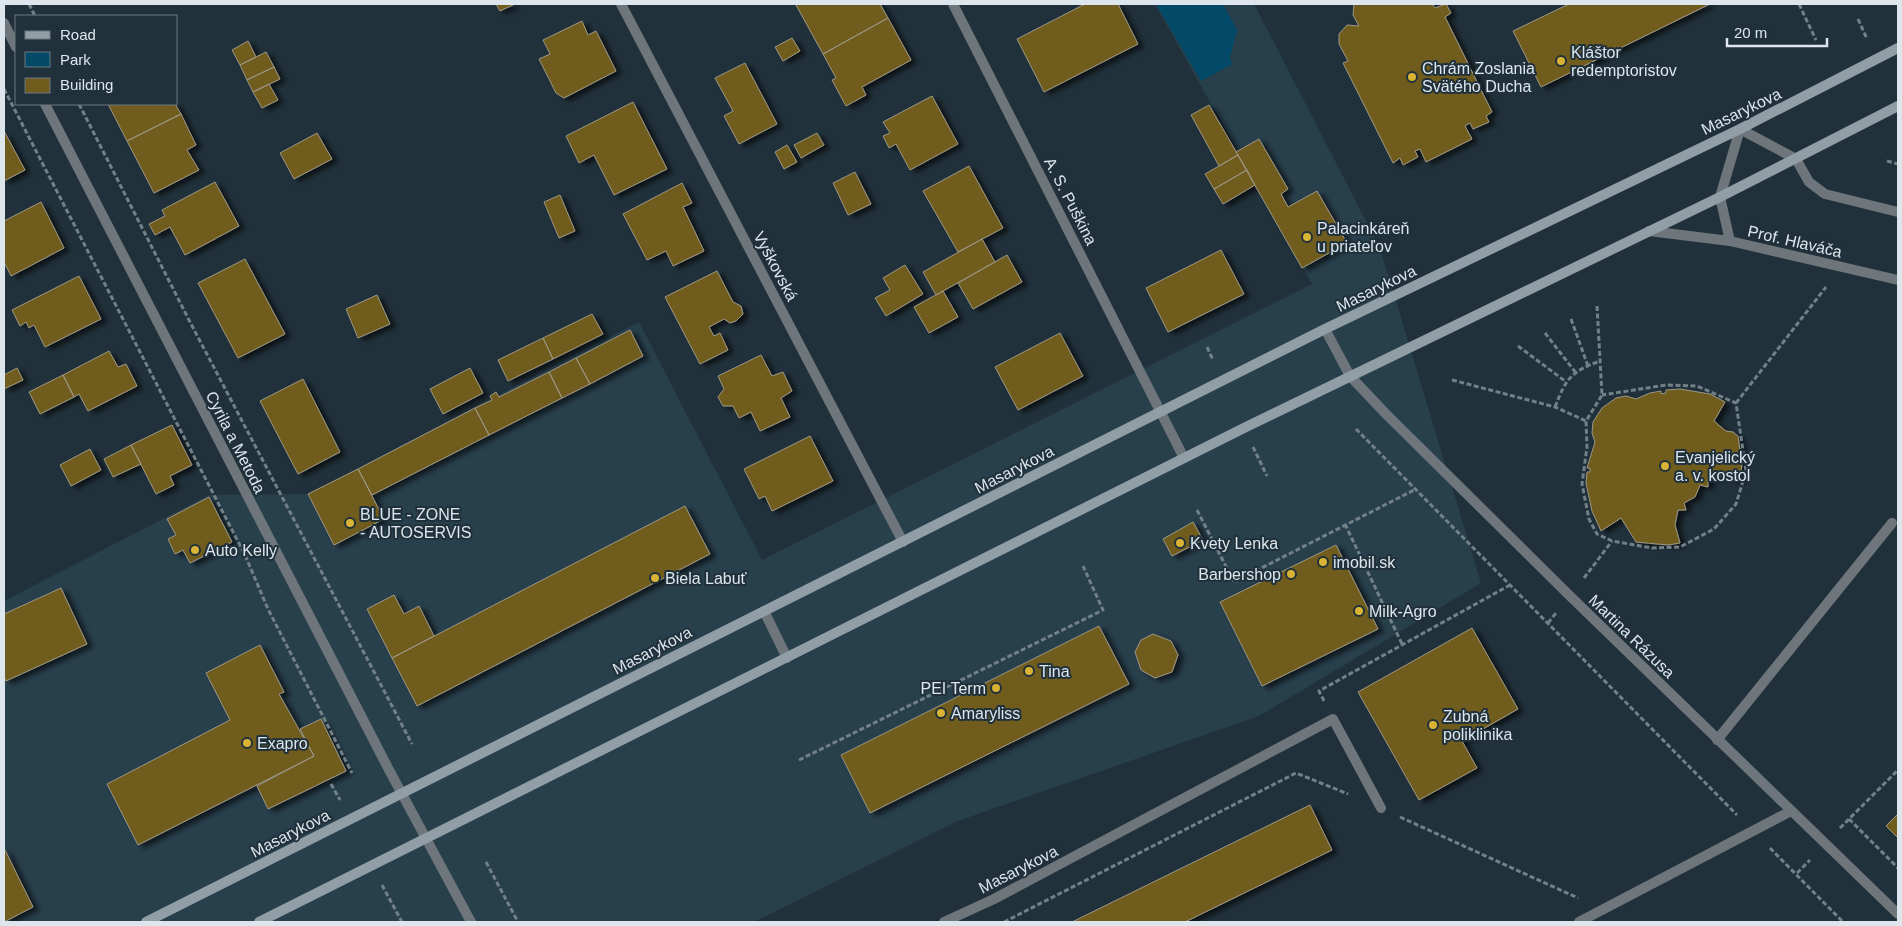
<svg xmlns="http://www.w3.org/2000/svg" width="1902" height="926" viewBox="0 0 1902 926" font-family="Helvetica,sans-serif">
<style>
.built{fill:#283f4c}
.green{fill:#024a68}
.building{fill:#705c1d;stroke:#9d9785;filter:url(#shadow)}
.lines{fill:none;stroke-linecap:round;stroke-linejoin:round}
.path{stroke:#728088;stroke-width:3;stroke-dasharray:5 2.5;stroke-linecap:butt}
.service{stroke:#6e767b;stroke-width:10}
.minor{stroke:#6e767b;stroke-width:10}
.secondary{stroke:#929ea6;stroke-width:10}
.poi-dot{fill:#d9b334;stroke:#21313b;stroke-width:2}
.labels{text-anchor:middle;stroke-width:4;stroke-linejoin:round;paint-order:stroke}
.poi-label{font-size:16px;fill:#dce6ec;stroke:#21313b;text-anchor:start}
.street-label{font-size:16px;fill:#dce6ec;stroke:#21313b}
</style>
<defs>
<filter id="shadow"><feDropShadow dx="5.5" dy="3" stdDeviation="2.5" flood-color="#0009"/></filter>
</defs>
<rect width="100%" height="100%" fill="#21313b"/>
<path class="built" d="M1155,4h99l126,244 101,335 -222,133 -301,105 -204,101h-750v-321l205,-106 99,-1 331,-172 123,238 550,-276z"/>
<path class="green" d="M1156,4h67l14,26 -7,28 2,6 -31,17z"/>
<path class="building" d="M496,4h19l-15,7z
M799,4h81l8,14 -65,36 -27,-49z
M1085,4h33l20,40 -94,48 -27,-53z
M1354,4h78l3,4 11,-4 5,9 -6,4 47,95 -6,4 3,6 -16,7 -3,-6 -5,3 7,13 -46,23 -6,-13 -5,2 3,6 -15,8 -3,-7 -7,5 -50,-100 5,-2 -9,-17v-10l8,-9 12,1 -6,-11z
M1569,4h141l-169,83 -28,-56z
M888,18l23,42 -49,27 4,8 -20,11 -14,-26 4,-2 -13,-24z
M582,21l6,14 8,-4 20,40 -52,27 -8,-5 -17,-34 11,-5 -7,-14z
M792,38l8,13 -17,10 -8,-14z
M248,41l8,16 -16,8 -8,-15z
M266,52l8,15 -27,13 -7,-15z
M745,63l32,61 -38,20 -15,-28 9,-5 -18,-33z
M274,67l6,12 -27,13 -6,-12z
M269,84l9,16 -16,8 -9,-16z
M932,96l26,48 -48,26 -14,-26 -7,4 -6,-12 7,-3 -7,-11z
M633,102l34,67 -53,26 -20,-40 -15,8 -13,-27z
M108,104h67l6,10 -54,27z
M1209,105l29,50 -19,11 -28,-51z
M181,114l15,31 -9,5 12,20 -45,23 -27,-52z
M4,131l21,39 -21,11z
M317,133l15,26 -38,20 -14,-26z
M817,133l7,12 -23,13 -7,-13z
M1259,139l29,50 -7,5 7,13 29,-16 30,52 -45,25 -66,-116z
M787,145l10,17 -13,7 -9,-17z
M1238,155l9,15 -33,19 -9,-15z
M969,166l34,62 -45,24 -35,-61z
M1247,170l8,15 -32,19 -9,-15z
M855,172l16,32 -23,11 -15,-32z
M215,182l24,44 -54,29 -15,-28 -15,8 -6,-11 16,-8 -3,-6z
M682,183l10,20 -9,4 21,44 -31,15 -7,-15 -19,9 -24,-46z
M560,195l15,36 -16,7 -15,-36z
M41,202l23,46 -53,28 -7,-14v-41z
M982,239l13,23 -59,33 -13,-23z
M1221,250l23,44 -76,38 -22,-44z
M1007,255l15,27 -49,27 -15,-26z
M245,259l40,75 -47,24 -40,-75z
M905,265l18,29 -37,22 -11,-18 15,-8 -7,-12z
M717,271l16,31 8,4 2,8 -7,7 -6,2 -6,-4 -15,8 5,9 6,-3 8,17 -28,14 -35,-67z
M79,276l22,43 -56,28 -11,-22 -5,3 -3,-6 -6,4 -8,-16z
M943,291l15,26 -29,16 -15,-26z
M377,295l13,29 -32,14 -12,-29z
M592,314l11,20 -50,25 -10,-21z
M630,330l13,26 -53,28 -14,-26z
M1060,333l23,43 -65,34 -23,-43z
M543,338l10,21 -45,22 -10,-21z
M109,351l9,16 8,-3 11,22 -49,25 -9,-17 -5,3 -11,-22z
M761,355l11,21 11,-4 9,19 -11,7 9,19 -30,14 -9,-19 -12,6 -6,-12h-10l-5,-9 6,-8 -6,-13z
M576,358l14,26 -28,14 -13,-26z
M17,368l6,12 -19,9v-14z
M470,368l13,25 -40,21 -13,-25z
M549,372l13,26 -73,37 -14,-27 17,-8 -2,-4 6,-4 3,5z
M63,375l11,22 -34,17 -11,-22z
M303,379l37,73 -42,22 -38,-73z
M1680,389l30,5 15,8 -11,19 12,10 7,1 5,4 4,28 -2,17 -17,-5 -15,3v8l-8,-2 -5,12 -11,6 2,7h-8l-3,15 5,18 -12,2 -32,-3 -15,-24 -20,13 -9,-20 -6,-28 1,-11h3v-4h-3l8,-26 -3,-9 1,-11 9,-14 14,-10 10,-2 10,3 14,-6 11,-2v3l5,-1v-3z
M475,408l14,27 -117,60 -14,-26z
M172,425l20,40 -22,11 4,9 -18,9 -25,-49z
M810,436l23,45 -61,30 -7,-15 -6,3 -15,-30z
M131,445l10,19 -28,13 -9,-18z
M90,449l11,21 -30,16 -11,-21z
M358,469l26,50 -50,26 -26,-51z
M209,497l23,45 -42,21 -7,-13 -8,4 -7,-15 8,-4 -9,-16z
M685,506l25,48 -293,152 -25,-48z
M1193,522l10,18 -31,16 -9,-17z
M1336,545l42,84 -116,57 -42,-84z
M61,588l26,56 -81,37 -2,-4v-63z
M394,595l10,19 15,-8 15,30 -42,22 -25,-49z
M1099,626l30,58 -259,129 -29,-58z
M1472,628l46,81 -56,32 15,27 -58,32 -61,-108z
M1153,634l18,7 7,14 -6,17 -17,6 -14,-8 -6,-18 6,-12z
M260,645l24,47 -5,2 35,62 -176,89 -31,-61 123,-64 -24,-47z
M321,719l25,52 -78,38 -11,-23 57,-30 -14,-27z
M1310,805l22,45 -147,72h-113z
M1898,814v24l-12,-12z
M4,848l29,59 -29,15z"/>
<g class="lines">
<path class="path" d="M29,4l6,12
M1799,4l17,36
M1858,19l9,20
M4,89l241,466 23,54 84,164
M79,104l111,218 222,422
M1887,161l11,3
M1597,306l5,89 -16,26 1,26 -5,37 7,35 8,15 15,7 40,7 28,-1 34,-18 22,-25 10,-33 -10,-68 -39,-17 -31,-1 -64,10
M1571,319l17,47
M1545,333l31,40
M1518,346l47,35
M1207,347l6,13
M1452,380l103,27 31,14
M1736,403l90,-116
M1555,407c11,-28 15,-35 45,-46
M1356,429l381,386
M1253,447l14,29
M1197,510l37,72 182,-93
M1345,524l57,120
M1584,578l28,-37
M1548,623l8,-10
M1324,701l-5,-10 191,-106
M799,760l304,-150 -20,-44
M331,784l9,16
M1400,817l178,81
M1849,819l49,49
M1840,828l58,-58
M1770,848l73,74
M486,862l32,60
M1797,873l13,-13
M382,885l20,37
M1004,922l292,-149 52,21"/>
<path class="service" d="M1717,740l175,-217
M944,922l50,-23 339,-180 48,89
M1579,922l212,-111"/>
<path class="minor" d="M621,4l282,538
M953,4l231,454
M4,23l12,24
M45,104l343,664 83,154
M1898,212l-73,-18 -16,-12 -13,-23 -56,-30 -20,68 10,44 168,39
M1649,231l81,10
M1325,329l25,47 36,38 184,182 328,318
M764,611l23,47"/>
<path class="secondary" d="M146,922l1179,-593 415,-200 158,-81
M259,922l985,-494 476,-231 178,-91"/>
</g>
<g class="poi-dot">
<circle cx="1561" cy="61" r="5"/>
<circle cx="1412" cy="77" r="5"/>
<circle cx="1307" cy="237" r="5"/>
<circle cx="1665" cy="466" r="5"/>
<circle cx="350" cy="523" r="5"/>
<circle cx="1180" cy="543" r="5"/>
<circle cx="195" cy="550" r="5"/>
<circle cx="1323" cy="562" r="5"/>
<circle cx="1291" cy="574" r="5"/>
<circle cx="655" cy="578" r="5"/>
<circle cx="1359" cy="611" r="5"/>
<circle cx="1029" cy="671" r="5"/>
<circle cx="996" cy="688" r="5"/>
<circle cx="941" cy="713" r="5"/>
<circle cx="1433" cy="725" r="5"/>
<circle cx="247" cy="743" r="5"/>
</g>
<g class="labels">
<g class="poi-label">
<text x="1571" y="58">Kláštor<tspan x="1571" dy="18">redemptoristov</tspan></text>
<text x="1422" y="74">Chrám Zoslania<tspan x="1422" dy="18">Svätého Ducha</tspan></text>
<text x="1317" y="234">Palacinkáreň<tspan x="1317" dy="18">u priateľov</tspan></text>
<text x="1675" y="463">Evanjelický<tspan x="1675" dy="18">a. v. kostol</tspan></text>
<text x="360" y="520">BLUE - ZONE<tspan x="360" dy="18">- AUTOSERVIS</tspan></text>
<text x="1190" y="549">Kvety Lenka</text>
<text x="205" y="556">Auto Kelly</text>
<text x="1333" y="568">imobil.sk</text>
<text x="1281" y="580" text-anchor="end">Barbershop</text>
<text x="665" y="584">Biela Labuť</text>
<text x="1369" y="617">Milk-Agro</text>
<text x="1039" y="677">Tina</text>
<text x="986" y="694" text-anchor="end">PEI Term</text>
<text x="951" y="719">Amaryliss</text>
<text x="1443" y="722">Zubná<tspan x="1443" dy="18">poliklinika</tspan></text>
<text x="257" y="749">Exapro</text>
</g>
<g class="street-label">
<text transform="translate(1741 111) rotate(-26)" y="6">Masarykova</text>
<text transform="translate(1071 201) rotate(63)" y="6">A. S. Puškina</text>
<text transform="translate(1795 241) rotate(13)" y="6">Prof. Hlaváča</text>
<text transform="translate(776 266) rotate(62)" y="6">Vyškovská</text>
<text transform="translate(1376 288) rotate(-26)" y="6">Masarykova</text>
<text transform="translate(236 442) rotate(63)" y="6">Cyrila a Metoda</text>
<text transform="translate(1014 469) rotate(-27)" y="6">Masarykova</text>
<text transform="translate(1632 636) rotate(44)" y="6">Martina Rázusa</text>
<text transform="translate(652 650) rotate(-27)" y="6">Masarykova</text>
<text transform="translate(290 833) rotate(-27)" y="6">Masarykova</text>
<text transform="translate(1018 869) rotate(-27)" y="6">Masarykova</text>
</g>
</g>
<rect width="1902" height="926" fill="none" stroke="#dce6ec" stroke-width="10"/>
<rect x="15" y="15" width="162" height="90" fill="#21313b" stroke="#6c7982"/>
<rect x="25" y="31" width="25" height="8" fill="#929ea6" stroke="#6c7982"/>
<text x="60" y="40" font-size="15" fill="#dce6ec">Road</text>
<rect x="25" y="52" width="25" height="15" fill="#024a68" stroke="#6c7982"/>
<text x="60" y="65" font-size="15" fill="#dce6ec">Park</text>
<rect x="25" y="78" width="25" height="15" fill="#705c1d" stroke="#6c7982"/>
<text x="60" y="90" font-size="15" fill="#dce6ec">Building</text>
<path d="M1727 38v8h100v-8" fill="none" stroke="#dce6ec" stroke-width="2.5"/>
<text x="1734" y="38" font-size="15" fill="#dce6ec" stroke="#21313b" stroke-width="4" paint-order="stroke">20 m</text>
</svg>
